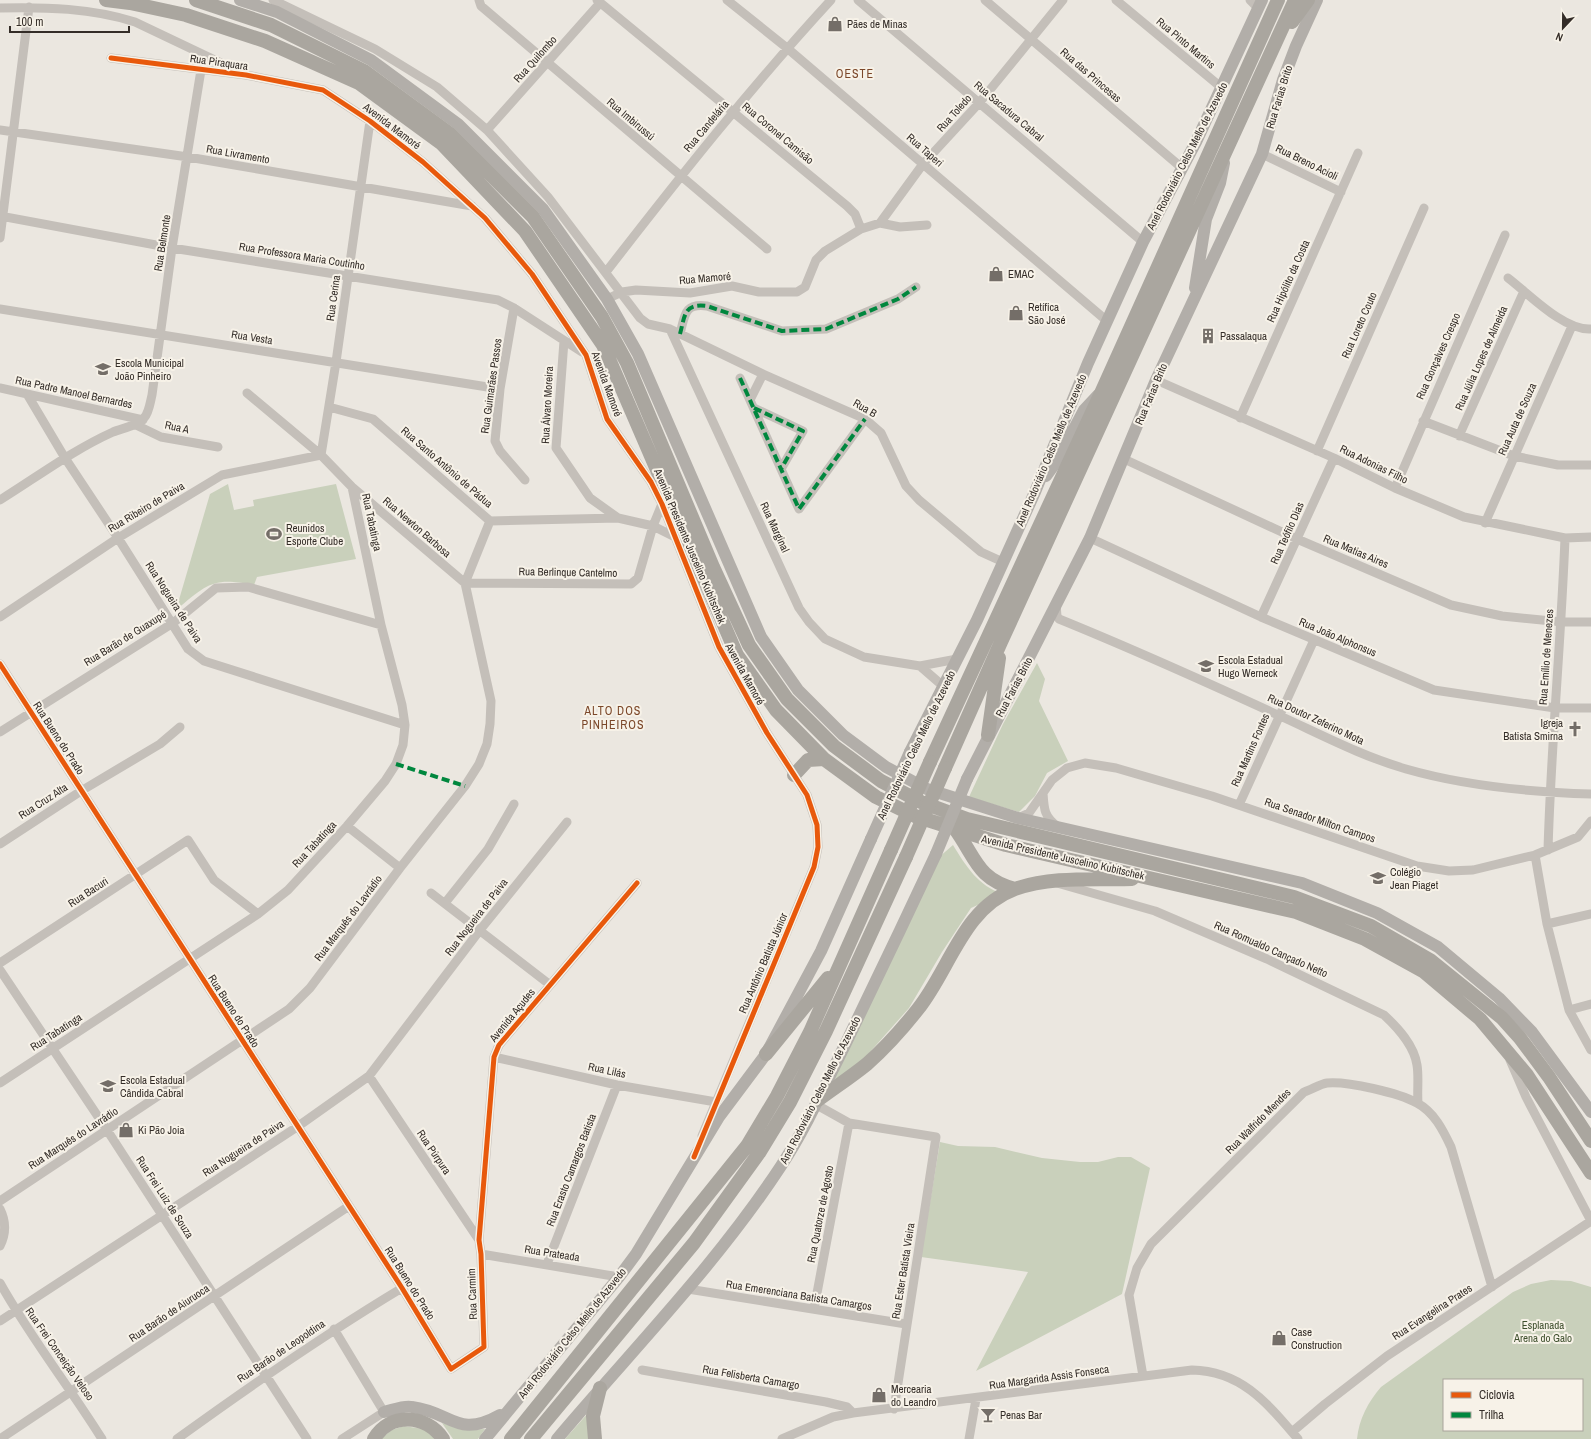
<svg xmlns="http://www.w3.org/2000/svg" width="1591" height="1439" viewBox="0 0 1591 1439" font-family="'Archivo Narrow',sans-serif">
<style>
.green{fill:#c9d0bb;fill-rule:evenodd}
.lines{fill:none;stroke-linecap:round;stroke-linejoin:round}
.minor{stroke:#c4bfb9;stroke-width:9}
.major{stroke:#b2aea9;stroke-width:12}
.highway{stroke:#aaa69f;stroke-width:14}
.major-bridge{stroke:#b2aea9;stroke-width:12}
.highway-bridge{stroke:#aaa69f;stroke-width:14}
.quiet{stroke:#00873e;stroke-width:4;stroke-dasharray:8 4;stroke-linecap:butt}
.cycleway-casing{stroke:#f7f2e8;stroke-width:8}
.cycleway{stroke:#e8590c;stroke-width:5}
.labels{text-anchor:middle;stroke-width:4;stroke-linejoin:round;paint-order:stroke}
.poi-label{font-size:11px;fill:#342d28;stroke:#f7f2e8;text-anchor:start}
.street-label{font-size:11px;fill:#342d28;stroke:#f7f2e8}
.park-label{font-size:11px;fill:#3f502e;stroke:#f7f2e8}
.neighbourhood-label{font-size:12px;letter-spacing:1px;fill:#7b4729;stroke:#f7f2e8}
</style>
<rect width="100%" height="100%" fill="#ebe7e0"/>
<path class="green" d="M228,484l6,26 20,-4 -1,-6 83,-16 20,75 -99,18 -3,8c-42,-8 -46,-1 -78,25l34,-116z
M1037,663l8,16 -6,22 29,60 -21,12 -12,23 -16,16 -50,-15 34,-73z
M953,845c13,21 25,41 50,49l-32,14 -29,44 -33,56 -47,53 -35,31 103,-227z
M940,1142l18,4 37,1 47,11 38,4h18l20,-5h13l19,11 -28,126 -146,77 52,-99 -107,-15z
M1551,1280l20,1 20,6v152h-234c2,-20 11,-37 24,-52l132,-95 18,-8zM1444,1380h138v50h-138z
M589,1412l4,27h-28z
M442,1423l24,7 19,-1 -7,10h-25z
M404,1426l19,3 14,10h-57l12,-9z"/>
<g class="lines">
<path class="minor" d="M273,0l102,49 62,38 50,43 61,67 92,121 8,6 22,5 93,45 102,45 16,14 25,53 13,14 62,52 22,10
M479,0l2,6 286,243
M597,0l250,206 8,8 6,15
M727,0l60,48 320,273
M858,0l285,242
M985,0l197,168
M1116,0l106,88
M1250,0l8,8
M0,8c45,-1 92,0 135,14l103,49
M111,58l135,17 77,15 47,31 53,41 62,56 47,56 54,81 21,64 44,63 11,22 57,143 48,86 40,62 10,30 1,22 -4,20 -112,269
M0,130l188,27 284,49
M487,130l113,-127
M1262,154l79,38
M0,216l172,32 326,52 16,8 68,44
M880,223l43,-59 57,-62 83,-102
M0,238l29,-231
M606,272c72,-93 145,-185 225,-272
M1508,278c21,16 56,53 83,51
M607,299l15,-7 14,-2 54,3 42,-7 27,6h38l8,-5 11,-27 9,-9 36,-22 19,-6 20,4 27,-2
M514,308l-14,81 -5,52 5,10 25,29
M0,309l500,80
M670,329l129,279 10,14 16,17 39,18 56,9 37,-7
M680,334c5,-19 4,-31 27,-28l75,25 44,-2 72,-30 18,-12
M564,341l-8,107 34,50 28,20
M740,378l59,131 66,-90
M1156,380l178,78 61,30 69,29 101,21 26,-1
M0,388l143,32
M247,393l74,62 31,32 113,96
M27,394l38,64 53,80 70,111 16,12 201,64
M750,400l13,-26
M329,407l44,12 117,102 128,-3 35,8 20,10
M754,408l49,23 -22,38
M1240,418l118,-265
M1423,421l91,35 44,9h33
M134,424l27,13 57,10
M1459,436l65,-145
M1317,451l107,-243
M1124,459l173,80 154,66 51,11 60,6h29
M1395,488l110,-253
M0,500c37,-23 73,-50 113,-68 10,-4 24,-6 31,-14 5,-5 6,-15 8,-23l20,-147 29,-178
M1485,523l87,-197
M1090,538l171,79 173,73 121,18h36
M465,583l166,1 7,-6 15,-52 9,-22
M1056,604l1,12 2,3c74,30 147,63 219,96 42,19 83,41 128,54 59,17 123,23 185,25
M0,617l118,-79 104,-63 99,-20 15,-93 34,-241
M1261,617l73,-159
M0,664l402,624 49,81 33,-22 -3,-93 -2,-14 15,-183 5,-12 138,-162
M920,666l23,20
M0,732l173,-109 43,-35 32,-1 133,38
M1043,793c1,16 1,23 14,33
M1239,805l75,-165
M1018,818l11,-5 23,-33 15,-12 18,-5 31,5 96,28 205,70 32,5 24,-1 62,-15 43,-18 13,-16
M347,826l53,42
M0,844l81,-53 79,-47 20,-17
M1548,850c3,-105 13,-208 17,-312
M1535,855l12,69 22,86 22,40
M1057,883l98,28 112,48 117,56c14,13 30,30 33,50 2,12 0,25 1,38
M431,893l118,91
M445,903l43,-54 26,-45
M1547,924l44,-10
M0,963l188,-123 26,40 44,34
M0,970l107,160 200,309
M1569,1010l22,-6
M494,1057l123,28 99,17
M1510,1060l16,37 65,124
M369,1076l110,164
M0,1083l258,-169 30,-24 59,-64 38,-45 11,-17 7,-19 2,-20 -3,-20 -21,-80 -29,-138
M815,1104l34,19 87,14 -42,272
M0,1201l289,-192 21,-21 90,-120 65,-82 14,-22 8,-20 3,-20 1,-23 -26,-118 25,-62
M0,1209c6,12 6,25 0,37
M481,1254l138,23
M547,1264l70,-179
M0,1283c30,54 69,103 102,156
M688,1289l218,35
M814,1309l35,-186
M0,1321l297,-194 72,-51 111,-146 87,-108
M334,1329l50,83 -42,27
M642,1370l184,32 21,5 6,6
M1143,1376l-14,-81 8,-27 14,-24 153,-152c7,-2 16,-8 23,-9 21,-2 72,10 90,20 17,9 26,27 34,44l41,140
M1292,1432l33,-28 62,-48 204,-135
M0,1439l349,-233
M177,1439c73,-53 147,-104 225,-151
M782,1439l51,-22 20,-4 339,-43c50,1 76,34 106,69
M969,1439l7,-40"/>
<path class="major" d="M240,0l37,12 94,48 87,64 85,85 64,90 31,55 123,283 37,53 45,45 43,32 41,22 91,29 284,65 75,30 61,34 61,51 33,34 59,80
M1195,288l11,-69 14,-36 4,-20
M1046,476l11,-15 27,-51 14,-15
M910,752l67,-132 58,-128 53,-129 55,-121 53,-100 66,-142
M967,779l123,-241 66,-158 106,-226 21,-74 13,-34 21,-46
M384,1412c9,-2 20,-7 28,-5 40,5 45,32 88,8
M485,1439l134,-162 17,-23 83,-137 47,-63 55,-103 50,-112
M557,1439c76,-90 159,-174 224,-273 25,-38 44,-81 64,-121 31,-64 61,-127 91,-191"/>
<path class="highway" d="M106,0l24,3 56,12 79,26 94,42 82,60 84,88 78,114 134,310 39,55 48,49 52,38 39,19 91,29 290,67 69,27 58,32 57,48 47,56 64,98
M196,0l75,25 93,46 86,63 83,83 69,100 25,46 86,204 36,78 38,54 47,47 47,35 40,21 46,17 327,78 77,29 59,34 72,58 18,20 29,39 42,64
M1292,22l16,-22
M988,735l11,-77
M930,762l172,-371 176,-391
M945,768l56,-126 294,-642
M794,775l14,-15 16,-1
M955,829c21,29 22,50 60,60
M766,1054l62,-76
M818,1100c16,-12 33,-23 49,-36 18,-16 36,-36 51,-55 32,-40 45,-101 97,-120 36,-13 79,-9 117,-10
M374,1439c15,-27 53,-25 69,0
M511,1439l236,-293 30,-50 33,-64 81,-182
M531,1439l163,-196 65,-90 31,-51 36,-71 80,-174
M595,1439l-2,-23 7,-28"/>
<path class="major-bridge" d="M871,839l39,-87
M936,854l31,-75"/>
<path class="highway-bridge" d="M891,850l39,-88
M906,857l39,-89"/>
<path class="quiet" d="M680,334c5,-19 4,-31 27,-28l75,25 44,-2 72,-30 18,-12
M740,378l59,131 66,-90
M754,408l49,23 -22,38
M396,764l69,22"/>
<defs>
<path id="cycleway" d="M111,58l135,17 77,15 47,31 53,41 62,56 47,56 54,81 21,64 44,63 11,22 57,143 48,86 40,62 10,30 1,22 -4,20 -120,290
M0,664l402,624 49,81 33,-22 -3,-93 -2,-14 15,-183 5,-12 138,-162"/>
</defs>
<use href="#cycleway" class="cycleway-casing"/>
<use href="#cycleway" class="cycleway"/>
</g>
<defs>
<symbol id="shop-bare" viewBox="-9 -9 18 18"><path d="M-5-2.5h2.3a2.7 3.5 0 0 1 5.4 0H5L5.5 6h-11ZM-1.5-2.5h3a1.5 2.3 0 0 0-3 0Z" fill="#746e68" stroke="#f7f2e8" stroke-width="2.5" paint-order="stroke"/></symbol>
<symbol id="building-bare" viewBox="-9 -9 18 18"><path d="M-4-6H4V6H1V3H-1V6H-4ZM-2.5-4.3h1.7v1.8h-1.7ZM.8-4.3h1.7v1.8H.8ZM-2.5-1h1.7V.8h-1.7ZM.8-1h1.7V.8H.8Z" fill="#746e68" stroke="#f7f2e8" stroke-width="2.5" paint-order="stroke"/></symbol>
<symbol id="school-bare" viewBox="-9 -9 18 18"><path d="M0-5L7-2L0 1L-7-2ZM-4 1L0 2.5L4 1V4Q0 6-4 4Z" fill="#746e68" stroke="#f7f2e8" stroke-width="2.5" paint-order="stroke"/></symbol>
<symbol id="stadium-bare" viewBox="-9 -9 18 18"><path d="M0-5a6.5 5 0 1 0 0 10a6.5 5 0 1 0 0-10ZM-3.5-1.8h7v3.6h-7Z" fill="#746e68" stroke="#f7f2e8" stroke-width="2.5" paint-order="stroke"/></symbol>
<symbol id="church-bare" viewBox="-9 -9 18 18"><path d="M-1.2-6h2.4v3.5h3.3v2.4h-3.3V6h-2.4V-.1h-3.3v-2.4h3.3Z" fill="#746e68" stroke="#f7f2e8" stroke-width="2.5" paint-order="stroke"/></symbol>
<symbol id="bar-bare" viewBox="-9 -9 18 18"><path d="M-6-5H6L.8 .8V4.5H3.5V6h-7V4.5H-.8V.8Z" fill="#746e68" stroke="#f7f2e8" stroke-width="2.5" paint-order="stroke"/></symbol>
</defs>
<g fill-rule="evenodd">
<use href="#shop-bare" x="824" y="13" width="22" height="22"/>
<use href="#shop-bare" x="985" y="263" width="22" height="22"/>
<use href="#shop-bare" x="1005" y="302" width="22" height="22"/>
<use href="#building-bare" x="1197" y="325" width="22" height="22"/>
<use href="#school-bare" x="92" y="358" width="22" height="22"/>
<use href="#stadium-bare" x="263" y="523" width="22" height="22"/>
<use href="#school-bare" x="1195" y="655" width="22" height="22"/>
<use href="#church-bare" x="1564" y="718" width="22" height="22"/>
<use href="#school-bare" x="1367" y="867" width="22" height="22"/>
<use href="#school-bare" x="97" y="1075" width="22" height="22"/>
<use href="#shop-bare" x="115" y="1119" width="22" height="22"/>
<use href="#shop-bare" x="1268" y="1327" width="22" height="22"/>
<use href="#shop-bare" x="868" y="1384" width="22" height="22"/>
<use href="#bar-bare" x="977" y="1404" width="22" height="22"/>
</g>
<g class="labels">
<g class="poi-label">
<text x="847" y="28">Pães de Minas</text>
<text x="1008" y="278">EMAC</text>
<text x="1028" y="311">Retífica<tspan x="1028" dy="13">São José</tspan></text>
<text x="1220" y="340">Passalaqua</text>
<text x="115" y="367">Escola Municipal<tspan x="115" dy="13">João Pinheiro</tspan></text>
<text x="286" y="532">Reunidos<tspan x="286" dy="13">Esporte Clube</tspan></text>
<text x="1218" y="664">Escola Estadual<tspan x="1218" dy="13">Hugo Werneck</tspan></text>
<text x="1563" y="727" text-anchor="end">Igreja<tspan x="1563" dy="13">Batista Smirna</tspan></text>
<text x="1390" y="876">Colégio<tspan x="1390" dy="13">Jean Piaget</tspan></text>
<text x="120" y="1084">Escola Estadual<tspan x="120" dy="13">Cândida Cabral</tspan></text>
<text x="138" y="1134">Ki Pão Joia</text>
<text x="1291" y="1336">Case<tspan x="1291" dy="13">Construction</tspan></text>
<text x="891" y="1393">Mercearia<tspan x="891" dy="13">do Leandro</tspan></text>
<text x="1000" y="1419">Penas Bar</text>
</g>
<g class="street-label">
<text transform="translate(1186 43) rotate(40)" y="4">Rua Pinto Martins</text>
<text transform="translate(535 59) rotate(-48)" y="4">Rua Quilombo</text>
<text transform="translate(219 62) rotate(8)" y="4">Rua Piraquara</text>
<text transform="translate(1091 75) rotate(41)" y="4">Rua das Princesas</text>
<text transform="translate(1279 97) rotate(-73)" y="4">Rua Farias Brito</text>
<text transform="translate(1009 111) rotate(40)" y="4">Rua Sacadura Cabral</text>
<text transform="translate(954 113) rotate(-48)" y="4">Rua Toledo</text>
<text transform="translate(631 119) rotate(40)" y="4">Rua Imbirussú</text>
<text transform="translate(392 126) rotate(37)" y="4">Avenida Mamoré</text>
<text transform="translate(706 126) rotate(-50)" y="4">Rua Candelária</text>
<text transform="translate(778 133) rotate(40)" y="4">Rua Coronel Camisão</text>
<text transform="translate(925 150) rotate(41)" y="4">Rua Taperi</text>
<text transform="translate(238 154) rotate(10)" y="4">Rua Livramento</text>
<text transform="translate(1187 156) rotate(-63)" y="4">Anel Rodoviário Celso Mello de Azevedo</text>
<text transform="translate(1307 162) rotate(26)" y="4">Rua Breno Acioli</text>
<text transform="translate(162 243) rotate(-81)" y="4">Rua Belmonte</text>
<text transform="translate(302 256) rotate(9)" y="4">Rua Professora Maria Coutinho</text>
<text transform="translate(705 278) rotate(-5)" y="4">Rua Mamoré</text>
<text transform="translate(1288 281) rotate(-66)" y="4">Rua Hipólito da Costa</text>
<text transform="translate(333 298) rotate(-82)" y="4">Rua Cerina</text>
<text transform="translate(1359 325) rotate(-66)" y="4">Rua Loreto Couto</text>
<text transform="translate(252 337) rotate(9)" y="4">Rua Vesta</text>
<text transform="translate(1438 356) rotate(-66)" y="4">Rua Gonçalves Crespo</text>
<text transform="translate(1481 358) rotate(-66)" y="4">Rua Júlia Lopes de Almeida</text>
<text transform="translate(607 384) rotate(70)" y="4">Avenida Mamoré</text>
<text transform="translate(491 386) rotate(-82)" y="4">Rua Guimarães Passos</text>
<text transform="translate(74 392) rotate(12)" y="4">Rua Padre Manoel Bernardes</text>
<text transform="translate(1151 394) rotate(-67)" y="4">Rua Farias Brito</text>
<text transform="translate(547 405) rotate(-87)" y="4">Rua Álvaro Moreira</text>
<text transform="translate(865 408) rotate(30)" y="4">Rua B</text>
<text transform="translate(1517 419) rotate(-66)" y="4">Rua Auta de Souza</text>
<text transform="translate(177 427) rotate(12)" y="4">Rua A</text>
<text transform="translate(1051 450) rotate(-67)" y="4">Anel Rodoviário Celso Mello de Azevedo</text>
<text transform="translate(1374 464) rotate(26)" y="4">Rua Adonias Filho</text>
<text transform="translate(447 467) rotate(41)" y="4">Rua Santo Antônio de Pádua</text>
<text transform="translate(146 507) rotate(-31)" y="4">Rua Ribeiro de Paiva</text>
<text transform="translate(372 522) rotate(78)" y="4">Rua Tabatinga</text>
<text transform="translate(417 527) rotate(41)" y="4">Rua Newton Barbosa</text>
<text transform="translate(775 527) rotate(65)" y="4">Rua Marginal</text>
<text transform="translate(1287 533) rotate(-66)" y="4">Rua Teófilo Dias</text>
<text transform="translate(690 546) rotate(67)" y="4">Avenida Presidente Juscelino Kubitschek</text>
<text transform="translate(1356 551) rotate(23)" y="4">Rua Matias Aires</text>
<text transform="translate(568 572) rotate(1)" y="4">Rua Berlinque Cantelmo</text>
<text transform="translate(174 602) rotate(57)" y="4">Rua Nogueira de Paiva</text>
<text transform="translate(1338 637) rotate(23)" y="4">Rua João Alphonsus</text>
<text transform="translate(125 638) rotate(-32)" y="4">Rua Barão de Guaxupé</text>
<text transform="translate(1546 657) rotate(-86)" y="4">Rua Emílio de Menezes</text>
<text transform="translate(745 674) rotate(61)" y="4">Avenida Mamoré</text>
<text transform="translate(1014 687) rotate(-62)" y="4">Rua Farias Brito</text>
<text transform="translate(1316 719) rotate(25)" y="4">Rua Doutor Zeferino Mota</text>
<text transform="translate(59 738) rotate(57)" y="4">Rua Bueno do Prado</text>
<text transform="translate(916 745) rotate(-64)" y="4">Anel Rodoviário Celso Mello de Azevedo</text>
<text transform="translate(1250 750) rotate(-66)" y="4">Rua Martins Fontes</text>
<text transform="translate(43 801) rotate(-33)" y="4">Rua Cruz Alta</text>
<text transform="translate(1320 820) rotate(19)" y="4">Rua Senador Milton Campos</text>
<text transform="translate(314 844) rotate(-47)" y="4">Rua Tabatinga</text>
<text transform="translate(1063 857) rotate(13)" y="4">Avenida Presidente Juscelino Kubitschek</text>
<text transform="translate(88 892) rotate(-33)" y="4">Rua Bacuri</text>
<text transform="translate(476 917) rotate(-52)" y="4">Rua Nogueira de Paiva</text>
<text transform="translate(348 918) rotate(-53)" y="4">Rua Marquês do Lavrádio</text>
<text transform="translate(1271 949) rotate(24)" y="4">Rua Romualdo Cançado Netto</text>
<text transform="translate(763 963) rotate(-67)" y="4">Rua Antônio Batista Júnior</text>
<text transform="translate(234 1011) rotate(57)" y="4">Rua Bueno do Prado</text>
<text transform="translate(512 1015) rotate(-51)" y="4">Avenida Açudes</text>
<text transform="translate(56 1032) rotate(-33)" y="4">Rua Tabatinga</text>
<text transform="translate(607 1070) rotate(12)" y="4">Rua Lilás</text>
<text transform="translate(820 1090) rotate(-63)" y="4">Anel Rodoviário Celso Mello de Azevedo</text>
<text transform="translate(1258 1121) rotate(-45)" y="4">Rua Walfrido Mendes</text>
<text transform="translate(73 1138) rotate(-33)" y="4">Rua Marquês do Lavrádio</text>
<text transform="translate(243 1148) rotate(-33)" y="4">Rua Nogueira de Paiva</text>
<text transform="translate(434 1152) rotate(56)" y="4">Rua Púrpura</text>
<text transform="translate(571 1170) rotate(-69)" y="4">Rua Erasto Camargos Batista</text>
<text transform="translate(165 1197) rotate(57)" y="4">Rua Frei Luiz de Souza</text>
<text transform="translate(820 1214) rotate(-79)" y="4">Rua Quatorze de Agosto</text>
<text transform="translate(552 1253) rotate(9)" y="4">Rua Prateada</text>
<text transform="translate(903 1271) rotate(-81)" y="4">Rua Ester Batista Vieira</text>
<text transform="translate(410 1283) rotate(58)" y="4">Rua Bueno do Prado</text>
<text transform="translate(472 1294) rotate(-92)" y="4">Rua Carmim</text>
<text transform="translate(799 1295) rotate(9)" y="4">Rua Emerenciana Batista Camargos</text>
<text transform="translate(1432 1312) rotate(-33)" y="4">Rua Evangelina Prates</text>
<text transform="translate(169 1313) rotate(-34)" y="4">Rua Barão de Aiuruoca</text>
<text transform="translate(572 1333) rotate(-51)" y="4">Anel Rodoviário Celso Mello de Azevedo</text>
<text transform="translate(281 1351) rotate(-34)" y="4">Rua Barão de Leopoldina</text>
<text transform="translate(60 1354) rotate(55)" y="4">Rua Frei Conceição Veloso</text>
<text transform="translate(751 1377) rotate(10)" y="4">Rua Felisberta Camargo</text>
<text transform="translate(1049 1377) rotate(-8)" y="4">Rua Margarida Assis Fonseca</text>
</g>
<g class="park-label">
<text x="1543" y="1329">Esplanada<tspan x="1543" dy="13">Arena do Galo</tspan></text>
</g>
<g class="neighbourhood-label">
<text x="855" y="78">OESTE</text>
<text x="613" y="715">ALTO DOS<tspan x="613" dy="14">PINHEIROS</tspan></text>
</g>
</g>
<rect x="1443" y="1379" width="140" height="52" fill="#f7f2e8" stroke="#a9a39b"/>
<rect x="1451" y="1392" width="20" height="6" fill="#e8590c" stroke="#a9a39b"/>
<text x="1479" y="1399" font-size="12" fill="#342d28">Ciclovia</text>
<rect x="1451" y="1412" width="20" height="6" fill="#00873e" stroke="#a9a39b"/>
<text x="1479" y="1419" font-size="12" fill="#342d28">Trilha</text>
<g transform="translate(1563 28) rotate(202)" stroke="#f7f2e8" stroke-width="3" paint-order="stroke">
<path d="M0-3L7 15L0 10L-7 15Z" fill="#342d28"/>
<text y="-6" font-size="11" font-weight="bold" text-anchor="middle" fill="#342d28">N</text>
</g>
<path d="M10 26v6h119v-6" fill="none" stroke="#342d28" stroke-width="2"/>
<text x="16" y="26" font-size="12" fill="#342d28" stroke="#f7f2e8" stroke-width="3" paint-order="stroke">100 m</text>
</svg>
